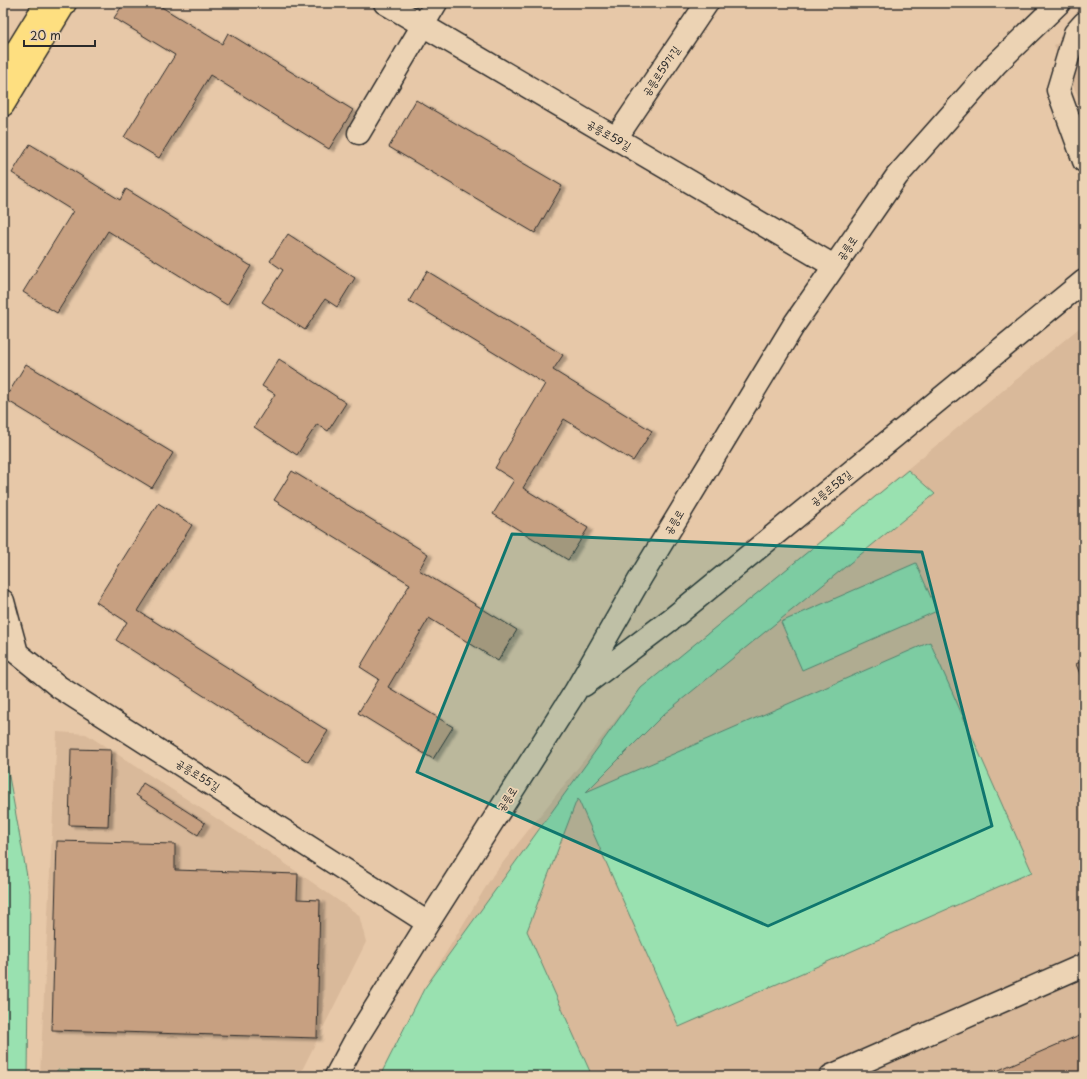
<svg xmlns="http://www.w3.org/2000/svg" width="1087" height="1079" viewBox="0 0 1087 1079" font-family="'Playpen Sans','Poor Story',sans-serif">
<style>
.built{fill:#d9b99a}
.green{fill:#99e1b0;stroke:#62866e}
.building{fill:#c7a081;stroke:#2b2b2b;filter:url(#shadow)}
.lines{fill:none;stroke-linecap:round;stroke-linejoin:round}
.minor-casing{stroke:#2b2b2b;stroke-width:25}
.major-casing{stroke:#2b2b2b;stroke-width:25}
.minor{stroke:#ecd3b4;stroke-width:22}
.major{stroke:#fedf80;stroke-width:22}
.marked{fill:#0f766e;fill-opacity:0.2;stroke:#0f766e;stroke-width:3;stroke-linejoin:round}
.labels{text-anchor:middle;stroke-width:3.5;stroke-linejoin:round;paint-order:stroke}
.street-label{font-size:11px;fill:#2b2b2b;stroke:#ecd3b4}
</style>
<defs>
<filter id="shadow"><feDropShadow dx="4.5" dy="2.5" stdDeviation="1" flood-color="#0004"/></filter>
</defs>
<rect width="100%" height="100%" fill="#e7c8a8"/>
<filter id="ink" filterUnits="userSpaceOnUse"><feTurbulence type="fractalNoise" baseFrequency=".025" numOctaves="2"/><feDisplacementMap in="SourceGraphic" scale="8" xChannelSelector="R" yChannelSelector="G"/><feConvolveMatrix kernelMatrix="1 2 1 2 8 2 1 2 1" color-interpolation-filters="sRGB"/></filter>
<g filter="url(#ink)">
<path class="built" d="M1084,31v78l-30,-64z
M1084,324v752h-704l44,-87 69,-114 148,-187z
M57,732l29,2 184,119 89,62 7,27 -67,134h-259z"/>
<path class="green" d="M908,470l27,24 -271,220 -78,78 344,-150 102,230 -353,155 -101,-228 -2,3 -49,129 65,145h-212l44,-87 217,-301z
M916,563l21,48 -135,59 -21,-48z
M3,743l27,150 -2,183h-25z
M57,1070l209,4v2h-209z"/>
<path class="building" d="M124,3h31l67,41 6,-11 125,77 -24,39 -119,-74 -51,83 -35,-21 51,-82 -61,-37z
M416,100l146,86 -27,47 -146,-86z
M30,144l90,56 6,-11 125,77 -24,39 -119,-74 -51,82 -34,-21 50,-81 -61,-38z
M288,234l67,44 -18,29 -12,-8 -20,31 -43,-28 21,-32 -13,-9z
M427,271l136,84 -10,15 99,61 -19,30 -69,-42 -41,69 65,40 -20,32 -75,-46 21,-34 -19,-12 50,-84 -136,-83z
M279,359l67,44 -18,28 -11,-7 -20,31 -43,-28 21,-33 -13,-8z
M26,364l147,89 -21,35 -147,-89z
M292,471l136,83 -9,16 98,60 -19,31 -69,-43 -41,69 65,40 -20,32 -75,-46 21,-34 -19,-12 50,-83 -136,-84z
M158,503l34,22 -54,86 190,120 -20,31 -192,-122 11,-18 -31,-20z
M1084,660v24l-8,-20z
M71,749l40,1 -3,76 -39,-1z
M143,783l62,40 -7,12 -62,-40z
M57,841l118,3v26l123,4 -1,25 23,1 -3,138 -265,-8z
M1084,1033v43h-99z"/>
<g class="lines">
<defs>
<path id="minor" d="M385,3l449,263
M1084,23l-9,10 -17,57 26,71
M359,133l77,-130
M616,138l91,-135
M3,601l14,52 42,34 369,236
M584,685l90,-68 410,-336
M336,1076l20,-37 72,-116 147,-231 66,-115 154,-254 102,-147 100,-113 62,-60
M831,1076l253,-111"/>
<path id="major" d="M3,73l43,-70
M3,105l62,-102"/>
</defs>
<use href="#minor" class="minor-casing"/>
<use href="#major" class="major-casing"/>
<use href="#minor" class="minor"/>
<use href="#major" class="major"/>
</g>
</g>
<path class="marked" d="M512,534l410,18 70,274 -224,100 -351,-154z"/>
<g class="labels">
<g class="street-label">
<text transform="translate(661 71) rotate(-56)" y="4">공릉로59가길</text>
<text transform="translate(609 135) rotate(30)" y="4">공릉로59길</text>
<text transform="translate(847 248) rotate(-55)" y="4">공릉로</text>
<text transform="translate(831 488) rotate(-39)" y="4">공릉로58길</text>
<text transform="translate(674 522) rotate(-59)" y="4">공릉로</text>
<text transform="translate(198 775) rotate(32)" y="4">공릉로55길</text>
<text transform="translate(507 799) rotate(-57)" y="4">공릉로</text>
</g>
</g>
<rect width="1087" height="1079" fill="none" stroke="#ecd3b4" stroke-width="16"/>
<rect x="8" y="8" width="1071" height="1063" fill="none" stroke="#2b2b2b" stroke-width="1.5" filter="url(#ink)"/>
<path d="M24 40v6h71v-6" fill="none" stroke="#2b2b2b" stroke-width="2"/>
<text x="30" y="40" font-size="12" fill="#2b2b2b" stroke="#ecd3b4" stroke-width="3" paint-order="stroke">20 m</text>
</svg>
